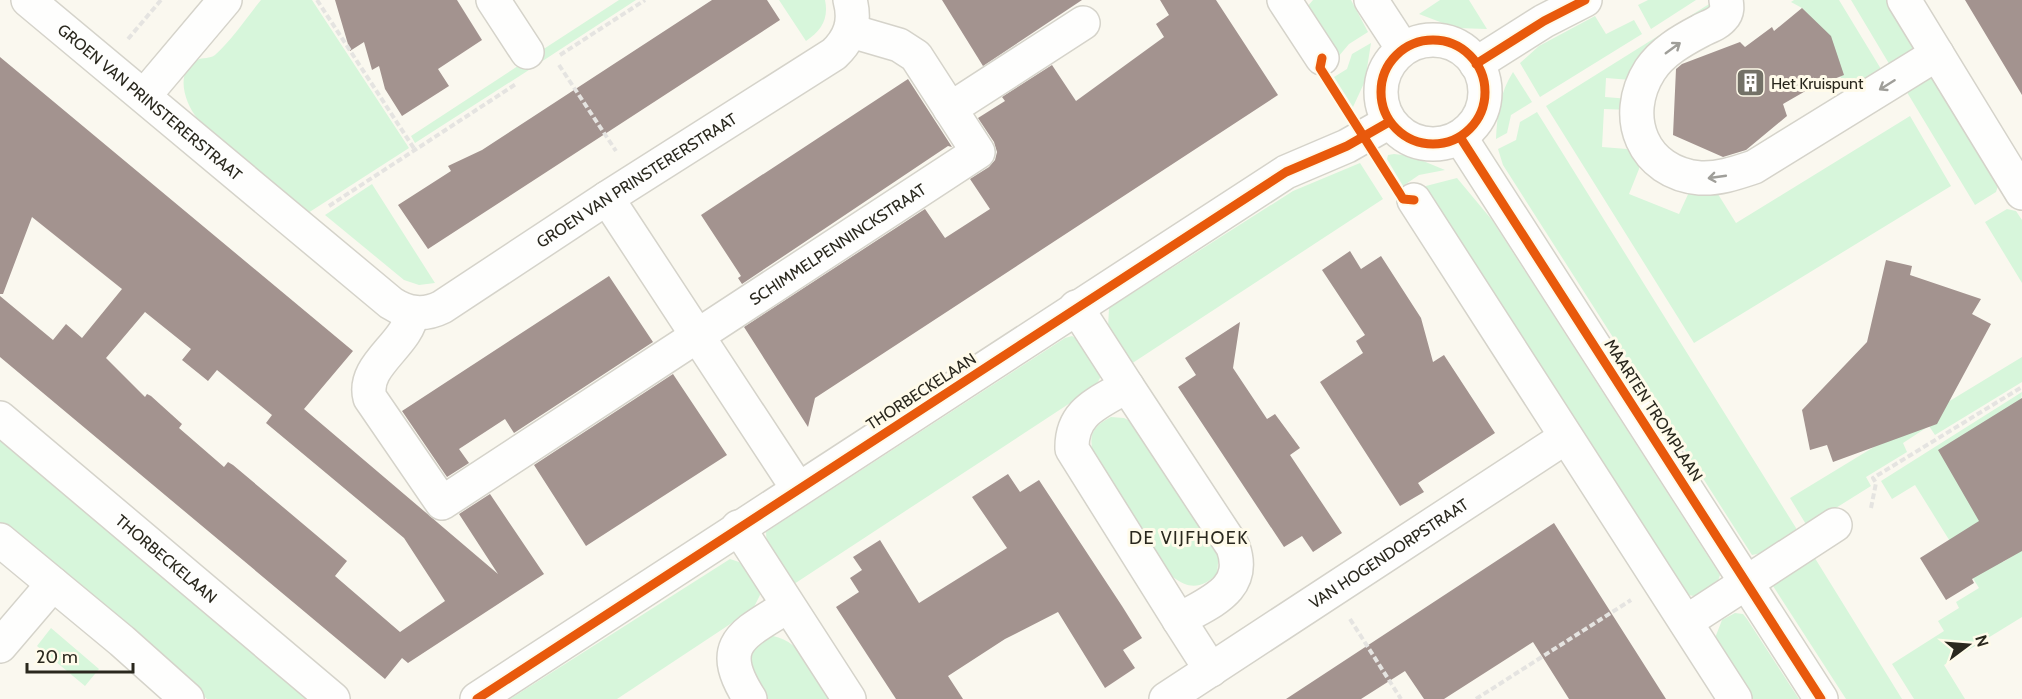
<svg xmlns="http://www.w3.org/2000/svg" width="2022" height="699" viewBox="0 0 2022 699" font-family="Cabin,sans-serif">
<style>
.green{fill:#d7f6db}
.building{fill:#a3938f;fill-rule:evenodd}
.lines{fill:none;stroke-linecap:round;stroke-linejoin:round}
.minor-casing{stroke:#d5d3ca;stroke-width:36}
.path{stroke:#e5e4e1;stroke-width:4;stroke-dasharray:6 3;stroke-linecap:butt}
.minor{stroke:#fefefd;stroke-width:33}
.cycleway-casing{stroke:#fffbea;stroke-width:13}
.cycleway{stroke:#e8590c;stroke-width:9}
.oneway{stroke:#9f9e99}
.labels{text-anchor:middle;stroke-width:6;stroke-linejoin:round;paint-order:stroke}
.poi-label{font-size:16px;fill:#2a281e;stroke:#fffbea;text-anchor:start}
.street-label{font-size:16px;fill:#2a281e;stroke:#fffbea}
.neighbourhood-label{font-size:18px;letter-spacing:1.5px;fill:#2a281e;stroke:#fffbea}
</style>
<rect width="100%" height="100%" fill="#faf8ef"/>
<path class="green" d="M261,0h51l97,148 -101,65 -111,-95c-12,-15 -23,-46 0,-58 6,-3 13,-1 18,-5 17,-15 32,-38 46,-55z
M619,0h17l-95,62 -5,-8z
M779,0h46c4,19 -4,31 -19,41z
M1313,0h38l17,32 -19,12 -11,13 -31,-50z
M1440,0h29l18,29 -31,-1 -37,-14z
M1648,0h48l-45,29 -13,-24z
M1794,0h45l45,74 -33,20 -11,-18 -10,-39 -28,-29 -11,-6z
M1851,0h38l27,46 -25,21z
M1714,1l3,5 -86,74 -25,-2 -1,19 25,2v11l-26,-1 -2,38 25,2 12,13v7l-10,25 50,20 11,-24 26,1 20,32 174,-107 41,70 -257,157 -148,-237z
M1595,16l11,18 28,-14 8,14 -102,63 -20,-34 19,-17z
M1371,43l-6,38 -12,26 -19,-30 13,-8 5,-15z
M527,60l5,8 -117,75 -4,-7z
M1513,72l19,30 -21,13 -4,18 -11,6c1,-24 4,-47 17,-67z
M1934,76l65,107 -3,9 -21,13 -70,-116z
M1537,112l259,416 1,4 -35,21 -10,2 -249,-390 -5,-16 18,-9 4,-18z
M1394,154l17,2 34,14 -26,5 -16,11 -16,-27 1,-4z
M1360,163l23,36 -252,165 -23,-36 1,-20 184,-117z
M1457,178l35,42 228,355 -3,9 -15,13 -15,-2 -265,-408z
M372,184l63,99 -16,2 -15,-5 -79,-65z
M2007,209l9,2 6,9v63l-37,-61z
M1072,336c10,6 26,23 29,35 1,7 -4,12 -8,17l-302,198 -24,-36 -1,-18 299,-194z
M2022,357v25l-87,53 -6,-9 -26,17 4,9 -41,25 5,9 -64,40 -17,-28z
M2022,392l-19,170 19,-12v67l-78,48 21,34h-51l-22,-35 52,-33 -6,-10 21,-13 -3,-6 23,-14 -64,-103 -23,14 -11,-18z
M1111,417l13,1 12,6 83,128 -2,22c-14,14 -28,16 -44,3l-77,-113c-7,-24 -9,-35 15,-47z
M0,433l318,266h-111l-207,-177z
M1813,555l89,144h-56l-73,-113 4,-10z
M730,559l9,3 20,20 1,13 -7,14 -136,90h-107z
M1735,613l8,1 4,5 52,80h-46l-38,-61 7,-18z
M51,628l48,41 -14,17 -48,-40z
M773,636c30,6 44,40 59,63h-70c-3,-7 -9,-14 -11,-22 -4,-17 3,-39 22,-41z"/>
<path class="building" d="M335,0h122l25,40 -44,29 11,17 -47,30 -17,-27 -6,-23 -7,4 -8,-28 -14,9z
M712,0h55l13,20 -352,229 -30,-44 53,-34 -3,-5 34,-16z
M942,0h140l-99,66z
M1160,0h56l62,95 -463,303 -7,29 -64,-100 181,-118 20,29 45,-29 -20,-30 19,-12 6,-7 2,-8 -3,-10 -16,-24 27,-17 -3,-4 50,-32 24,36 88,-64 -8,-13 13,-9z
M1965,0h57v95z
M1802,8l29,28 13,39 -35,14 -26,15 4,12 -41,34 -23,7 -50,-22 3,-66 6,-5 58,-22 5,5 27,-20 2,4z
M0,57l353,294 -49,58 194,165 -39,-60 31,-20 54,80 -136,89 -6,-5 -17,21 -385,-322v-61l53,44 13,-16 16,14 40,-49 -90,-72 -29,77h-3zM145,312l46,37 -9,11 26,21 9,-11 55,45 -6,8 138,115 41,63 -45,31 -65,-56 12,-15 -114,-96 -5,-3 -4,5 -45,-39 3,-4 -31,-28 -4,-2 -2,3 -39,-39z
M908,79l44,68 -4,-1 -206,138 -4,-6 3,-2 -40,-61z
M1350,251l11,18 20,-13 40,62 12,44 11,-7 51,78 -77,50 6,9 -24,14 -80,-124 43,-29 -7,-12 9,-6 -43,-65z
M1886,260l26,6 -2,9 71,24 -9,15 19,10 -54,100 -104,38 -6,-17 -17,5 -8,-40 65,-68z
M609,276l44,66 -139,91 -9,-14 -46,30 10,14 -22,14 -45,-66z
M1240,322l-7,46 34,51 8,-5 25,34 -10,7 52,78 -29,19 -11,-16 -18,11 -106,-160 18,-12 -11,-17z
M673,374l54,81 -141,91 -52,-81z
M2022,398v153l-50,28 2,4 -28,17 -26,-42 59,-37 -41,-71z
M1008,474l12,18 19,-12 83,126 20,32 -19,12 12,18 -30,20 -47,-76 -53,27 -57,37 15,23h-67l-60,-92 23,-15 -9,-14 12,-8 -9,-13 27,-17 39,63 88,-55 -35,-51z
M1554,523l112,176h-97l-36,-57 -89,57h-20l-19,-28 -44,28h-75z"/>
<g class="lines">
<defs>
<g id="minor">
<path id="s1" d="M28,0l363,303c17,11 33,13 51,4l165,-109 227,-144c16,-15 22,-32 16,-54"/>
<path d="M493,0l34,52"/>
<path d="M1284,0l38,58"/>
<path d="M1371,0l32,49"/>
<path d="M1726,0c1,6 2,12 -3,17 -5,7 -16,10 -23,14 -19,10 -38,21 -50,39 -30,47 -7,103 50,108 19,1 36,-5 54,-11l183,-113"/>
<path d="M1904,0l118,193"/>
<circle cx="1433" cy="92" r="52"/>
<path d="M1476,64l68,-43 41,-21"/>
<path d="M144,96l81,-96"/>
<path d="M950,109l133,-86"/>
<path d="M1460,137l361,562"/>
<path d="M607,198l191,291"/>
<path d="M1414,200l321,499"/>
<path d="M1076,307l51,79"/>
<path id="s2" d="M412,313c-4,32 -51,52 -42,85l72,105 536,-351 -62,-96 -17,-11 -48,-14"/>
<path d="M1127,386l106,161c15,43 -24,55 -54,73l-107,-171c-1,-38 27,-46 55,-63z"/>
<path id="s3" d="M0,418l333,281"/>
<path d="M738,527l111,172"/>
<path d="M0,540l122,101 65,58"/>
<path d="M1179,620l32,50"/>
<path d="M1686,622l149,-97"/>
<path d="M0,646l53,-62"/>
<path d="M477,699l809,-527 61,-26 42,-24"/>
<path d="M750,699c-36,-56 -6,-65 38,-93"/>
<path id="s4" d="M1166,699l400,-262"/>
</g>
</defs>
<use href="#minor" class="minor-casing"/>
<path class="path" d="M317,0l98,150
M128,39l33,-39
M560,55l85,-55
M559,65l57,86
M329,206l187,-122
M1871,508l5,-25 -3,-5 149,-91
M1350,619l51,80
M1476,699l155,-99"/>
<use href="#minor" class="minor"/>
<defs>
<path id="cycleway" d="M1381 92a52 52 0 1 1 104 0a52 52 0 1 1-104 0Z
M1322,58l-2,10 80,126 3,5 11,1
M1476,64l68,-43 41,-21
M1460,137l361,562
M477,699l809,-527 61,-26 42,-24"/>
</defs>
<use href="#cycleway" class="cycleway-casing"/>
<use href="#cycleway" class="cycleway"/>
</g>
<defs><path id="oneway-shaft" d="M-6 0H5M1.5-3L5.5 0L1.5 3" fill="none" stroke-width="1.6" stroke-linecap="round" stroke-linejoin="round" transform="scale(1.5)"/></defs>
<g class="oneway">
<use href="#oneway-shaft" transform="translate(1673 48) rotate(-36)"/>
<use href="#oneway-shaft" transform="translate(1887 85) rotate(148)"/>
<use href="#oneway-shaft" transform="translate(1717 177) rotate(172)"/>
</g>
<defs>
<symbol id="building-square" viewBox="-11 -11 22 22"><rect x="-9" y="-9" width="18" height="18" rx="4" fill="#737167" stroke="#fffbea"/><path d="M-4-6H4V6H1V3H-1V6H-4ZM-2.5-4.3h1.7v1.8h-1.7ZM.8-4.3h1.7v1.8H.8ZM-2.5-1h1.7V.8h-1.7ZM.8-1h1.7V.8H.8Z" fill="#fff"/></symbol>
</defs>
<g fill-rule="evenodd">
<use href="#building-square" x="1734" y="66" width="33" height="33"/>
</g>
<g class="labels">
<g class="poi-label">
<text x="1771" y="89">Het Kruispunt</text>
</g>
<g class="street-label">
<text dy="6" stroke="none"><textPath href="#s1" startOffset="159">GROEN VAN PRINSTERERSTRAAT</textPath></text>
<text dy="6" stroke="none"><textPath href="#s1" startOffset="759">GROEN VAN PRINSTERERSTRAAT</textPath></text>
<text dy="6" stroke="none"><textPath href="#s2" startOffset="698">SCHIMMELPENNINCKSTRAAT</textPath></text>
<text transform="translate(921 391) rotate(-33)" y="6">THORBECKELAAN</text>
<text transform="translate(1654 410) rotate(57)" y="6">MAARTEN TROMPLAAN</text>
<text dy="6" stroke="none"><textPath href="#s4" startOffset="266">VAN HOGENDORPSTRAAT</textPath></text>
<text dy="6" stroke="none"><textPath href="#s3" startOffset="218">THORBECKELAAN</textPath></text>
</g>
<g class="neighbourhood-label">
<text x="1189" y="544">DE VIJFHOEK</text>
</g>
</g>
<g transform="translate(1968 645) rotate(74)" stroke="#fffbea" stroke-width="4.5" paint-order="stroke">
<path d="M0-4.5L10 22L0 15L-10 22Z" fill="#2a281e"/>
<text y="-9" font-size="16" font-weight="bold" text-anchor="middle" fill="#2a281e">N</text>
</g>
<path d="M27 663v9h106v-9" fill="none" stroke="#2a281e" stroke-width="3"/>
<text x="36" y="663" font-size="18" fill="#2a281e" stroke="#fffbea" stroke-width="4.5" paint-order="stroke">20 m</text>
</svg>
